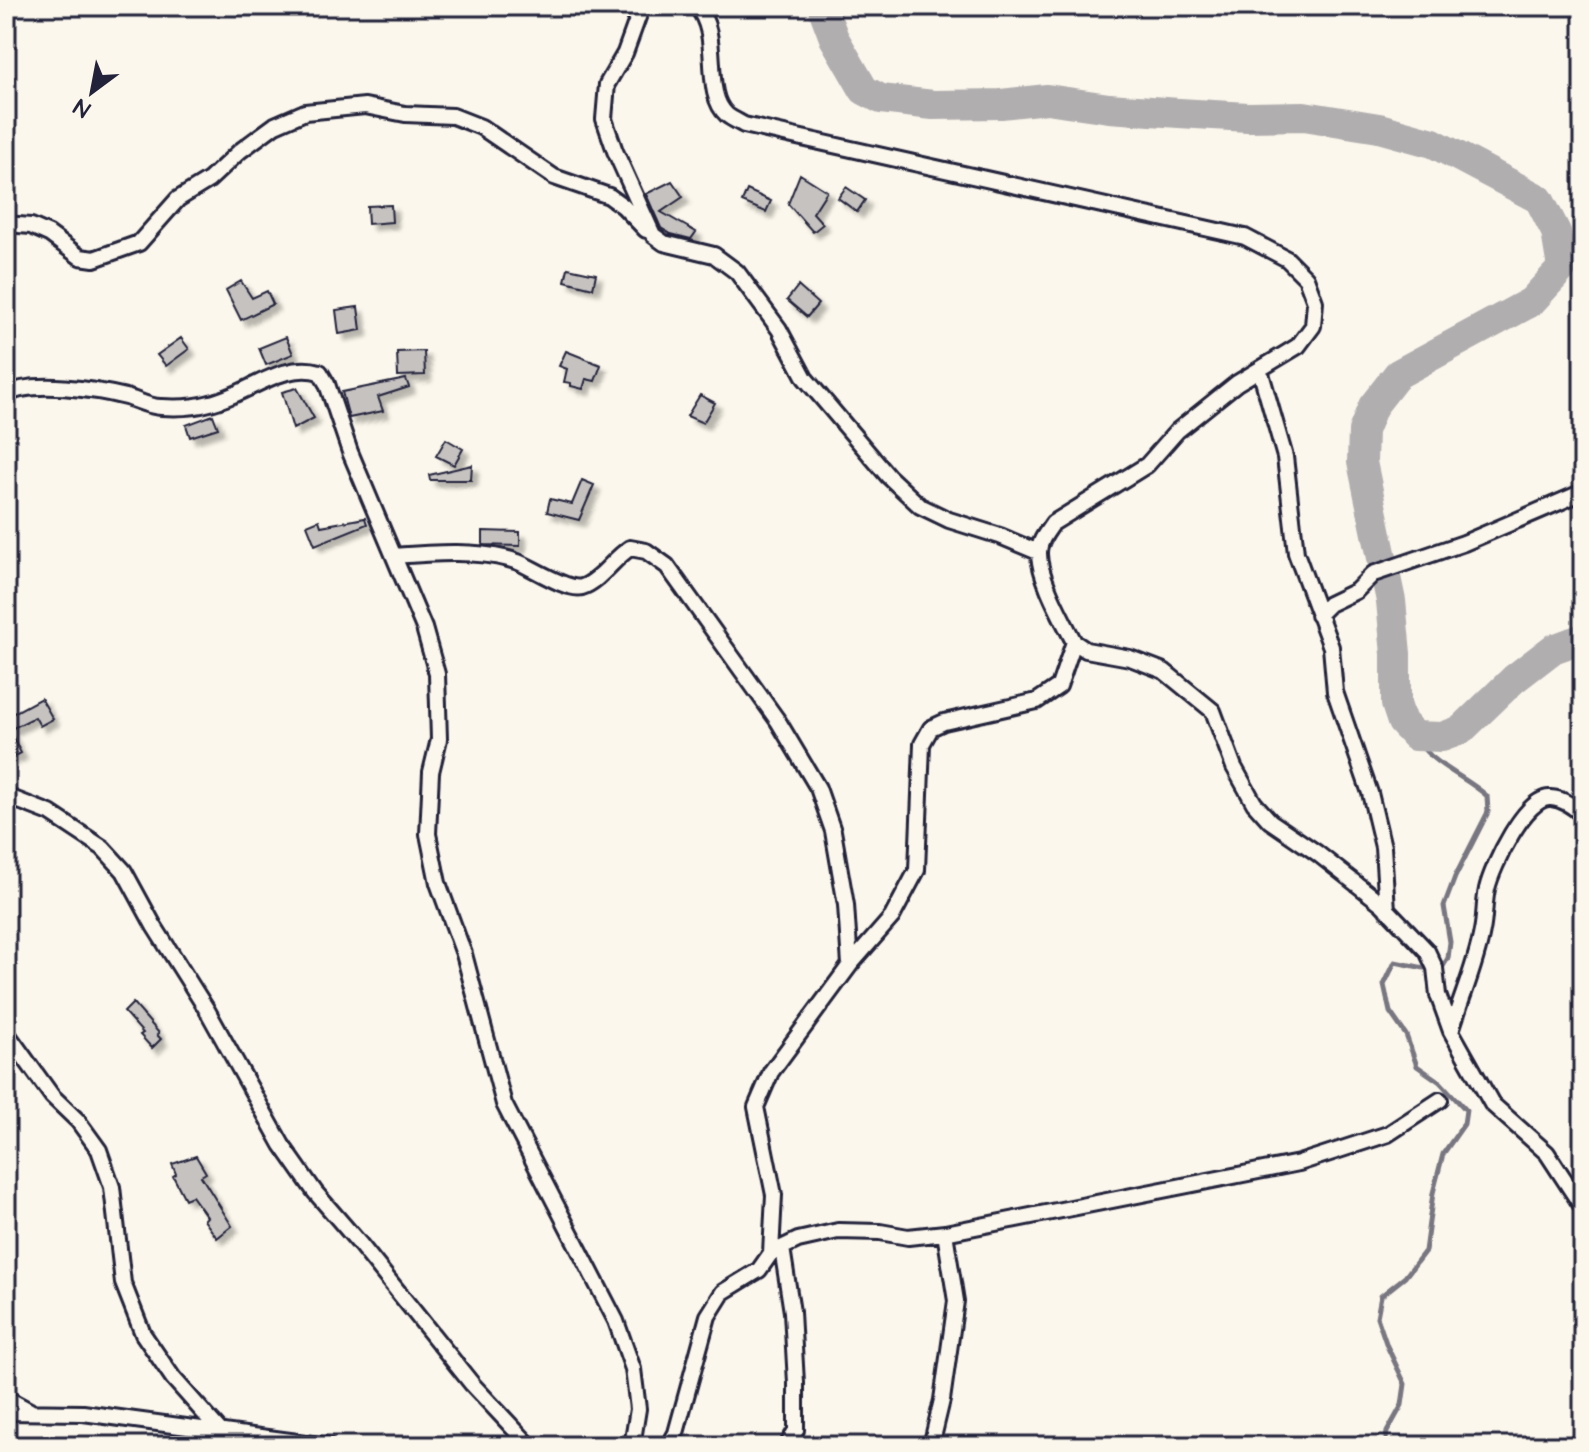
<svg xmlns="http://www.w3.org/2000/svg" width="1589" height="1452" viewBox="0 0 1589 1452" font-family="'Architects Daughter',sans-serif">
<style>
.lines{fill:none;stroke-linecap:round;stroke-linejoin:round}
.stream{stroke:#787681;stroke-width:5}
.river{stroke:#b1aeb0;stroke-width:30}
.building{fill:#c6c2c0;stroke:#22223b;stroke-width:2;filter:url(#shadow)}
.street-casing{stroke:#22223b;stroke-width:20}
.street{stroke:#fbf7ec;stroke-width:14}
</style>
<defs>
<filter id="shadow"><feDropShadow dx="6" dy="6" stdDeviation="2" flood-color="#0004"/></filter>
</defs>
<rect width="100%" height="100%" fill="#fbf7ec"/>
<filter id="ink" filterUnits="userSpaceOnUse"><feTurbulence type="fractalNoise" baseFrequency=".0125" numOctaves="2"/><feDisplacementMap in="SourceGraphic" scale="16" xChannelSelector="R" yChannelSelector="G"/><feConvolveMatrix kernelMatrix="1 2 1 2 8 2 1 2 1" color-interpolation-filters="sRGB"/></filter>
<g filter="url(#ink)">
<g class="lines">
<path class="stream" d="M1385,1446l2,-14 15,-27 3,-21 -18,-38 -10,-29 4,-21 24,-19 20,-26 8,-58 10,-39 21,-30 2,-14 -26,-28 -23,-16 -11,-31 -16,-23 -6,-27 11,-23 29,6h18l6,-10 2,-16 -6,-36 11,-29 33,-65 -1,-16c-23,-21 -57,-31 -72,-60"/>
<path class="river" d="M822,6l12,32 30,52 17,9 52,6 68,-1 46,-5 62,9 70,5 69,4 56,-1 75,12 54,15 106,56 17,33 6,36 -31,34 -133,72 -25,32 -10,25 -1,31 29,139 5,53v50l6,18 13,14 27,1 19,-7 53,-51 39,-30 30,-11"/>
</g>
<path class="building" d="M800,174l27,17 -14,22 10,11 -10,8 -25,-28z
M672,181l11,16 -22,15 35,20 -5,7 -20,-5 -10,-6 -15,-34z
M846,187l19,13 -8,12 -19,-14z
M747,190l24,11 -5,11 -24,-10z
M391,205l1,17 -24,2 -1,-18z
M568,268l28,6 -3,14 -28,-7z
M241,281l11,17 15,-7 6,13 -32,16 -15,-30z
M798,286l20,18 -11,13 -20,-17z
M358,307l3,23 -22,4 -3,-24z
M286,337l7,17 -27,11 -7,-17z
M181,338l8,11 -23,17 -9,-11z
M424,351l1,24 -27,1 -1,-24z
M566,351l35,14 -6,16 -9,-2 -3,10 -12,-3v-3l-7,-1 3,-13 -8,-3z
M406,379l3,8 -31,10 5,14 -34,7 -7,-26z
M297,388l17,30 -21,11 -11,-37z
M700,395l15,8 -12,20 -16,-7z
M213,415l5,13 -28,9 -4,-12z
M446,439l17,10 -9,16 -18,-9z
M472,465l-1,15h-41l-1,-5z
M582,480l12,5 -15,35 -32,-8 3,-13 22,5z
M365,518l2,6 -52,21 -8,-20 12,-5 2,6z
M483,531l37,1v14l-37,-1z
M41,698l12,21 -13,7 -5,-9 -26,13 12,23 -15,8v-44z
M133,1003l26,30 -2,2 4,4 -9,9 -12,-13 3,-2 -19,-21z
M196,1156l10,17 -5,3 31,50 -15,12 -13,-18 3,-3 -15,-21 -7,3 -12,-23 3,-2 -4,-10z"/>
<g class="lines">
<defs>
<path id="street" d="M642,6l-17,47 -18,31 -3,35 11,32 38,84 11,8 50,12 23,17 42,57 26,49 83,98 32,30 29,14 51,16 38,16
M6,224l25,2 18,8 31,23 14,2 45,-16 39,-44 31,-19 31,-29 35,-26 30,-13 60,-6 40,8 48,2 28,11 73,50 55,19 14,10 23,24
M1260,370l25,87 11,96 35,94 4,45 35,101 13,54 4,63
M6,395c24,-16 92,-5 120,2 11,3 23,10 35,10 15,1 35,0 49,-4 37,-8 71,-42 110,-31l7,12 23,68 74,176 13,46 2,65 -8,33 -3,62 10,49 26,71 40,150 112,217 17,48 5,40 -6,37
M394,556c37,-3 89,-7 124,6 15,6 49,29 64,25 17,-5 32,-29 48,-39l16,3 21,15 111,155 40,67 15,43 13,74 4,60
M1318,615l11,-11 27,-13 17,-17 91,-31 119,-51
M1074,642l12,8 44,8 34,13 49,40 21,56 20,36 16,18 47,32 65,51 45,47 8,17 3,27 13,36 41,73 55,49 36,55
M6,796l44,17 53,35 21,23 30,55 53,84 75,135 33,47 44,51 113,141 58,62
M1451,1031c10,-33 25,-66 31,-100 3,-14 2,-28 5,-42 5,-22 39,-94 64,-91 13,1 23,9 32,17
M6,1032l46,64 26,25 21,29 13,37 11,96 20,51 30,44 47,53
M782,1248l10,64 4,71v47l-9,16
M771,1253l27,-13 40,-9 42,1 28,5 37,-4 354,-70 89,-29 52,-34
M6,1398l24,13
M6,1412l77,1 245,33
M669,1446l7,-13 32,-117 15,-24 36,-22 12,-17 3,-58 -18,-88 15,-35 79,-107 42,-48 25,-47 5,-126 9,-16 13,-6 93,-21 22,-15 15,-44c-11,-22 -36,-66 -35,-90 0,-11 8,-20 14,-29l94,-58 30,-34 60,-48 61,-37 15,-20 2,-24 -9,-24 -19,-19 -42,-22 -501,-112c-5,-3 -12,-6 -17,-10 -26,-23 -4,-81 -31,-109
M931,1446l11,-46 14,-99 -11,-68"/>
</defs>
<use href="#street" class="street-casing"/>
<use href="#street" class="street"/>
</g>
</g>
<rect width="1589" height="1452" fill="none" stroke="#fbf7ec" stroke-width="32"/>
<rect x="16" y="16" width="1557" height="1420" fill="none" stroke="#22223b" stroke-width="3" filter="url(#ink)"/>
<g transform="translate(92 92) rotate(212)" stroke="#fbf7ec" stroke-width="6" paint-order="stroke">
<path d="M0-6L14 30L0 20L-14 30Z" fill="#22223b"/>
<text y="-12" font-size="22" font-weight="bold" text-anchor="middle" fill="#22223b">N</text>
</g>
</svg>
